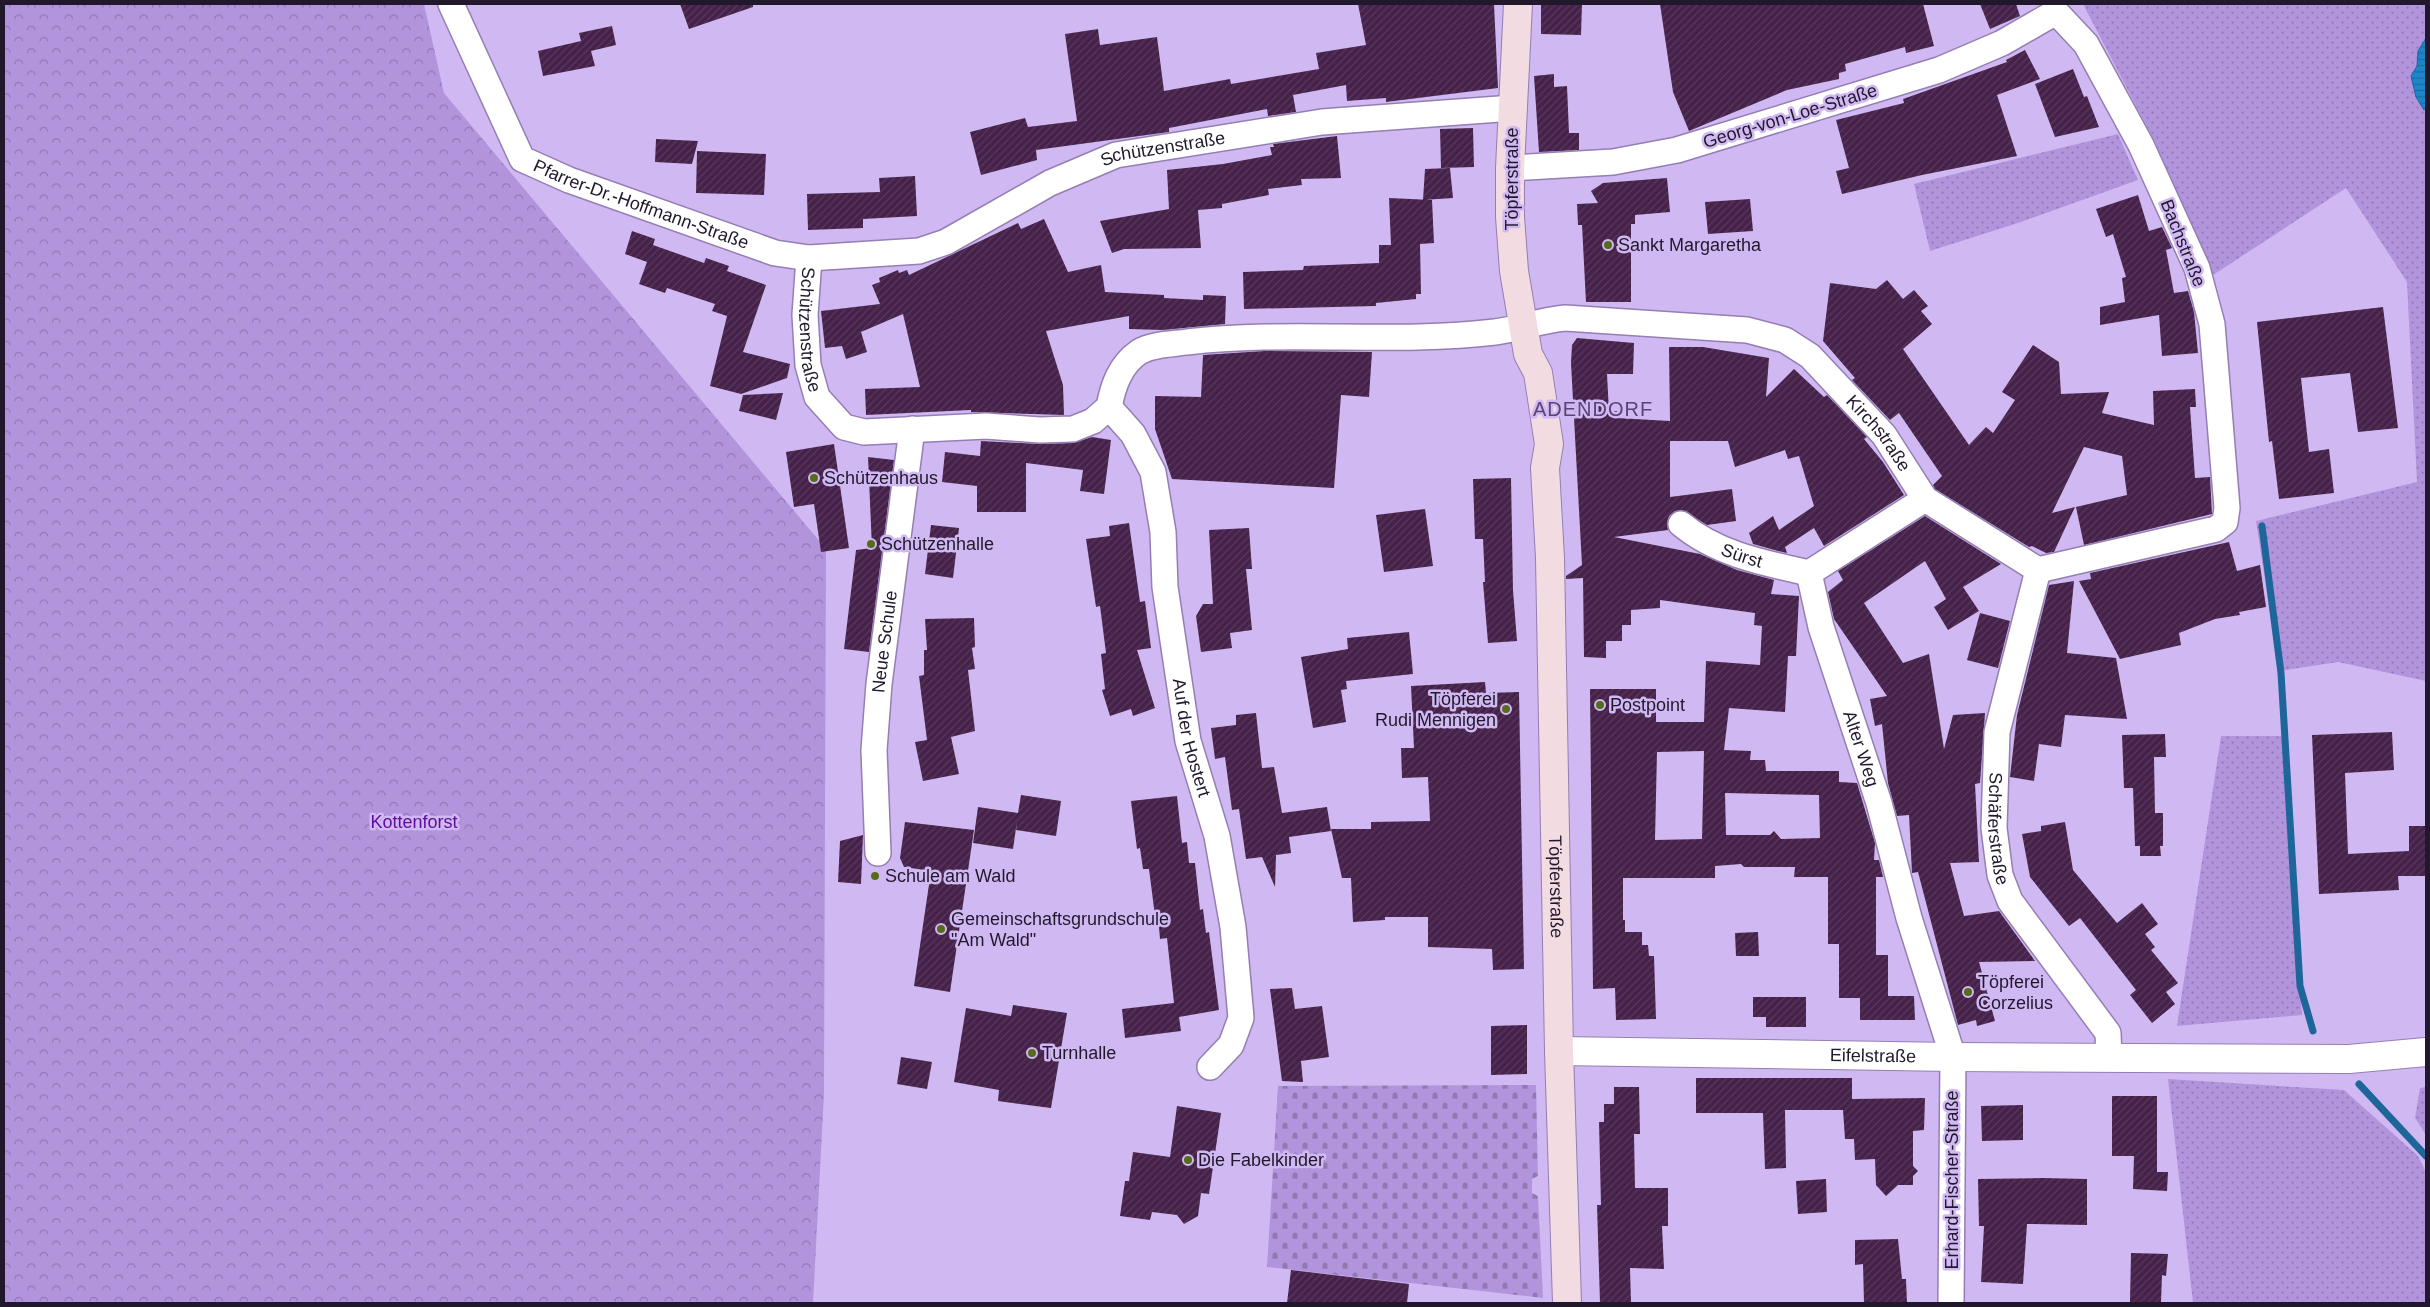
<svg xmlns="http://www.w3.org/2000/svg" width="2430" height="1307" viewBox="0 0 2430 1307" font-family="Helvetica,sans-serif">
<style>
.green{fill:url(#green-dots)}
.forest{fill:url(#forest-crowns)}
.cemetery{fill:url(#cemetery-stones)}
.water{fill:url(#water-rules);stroke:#1e659a}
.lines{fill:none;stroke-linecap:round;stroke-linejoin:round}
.stream{stroke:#1e659a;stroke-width:7}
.building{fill:url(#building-hatch);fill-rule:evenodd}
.minor-casing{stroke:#947eb3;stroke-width:28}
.tertiary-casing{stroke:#947eb3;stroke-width:30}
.secondary-casing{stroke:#947eb3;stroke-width:30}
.minor{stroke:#fff;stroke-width:25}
.tertiary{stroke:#fff;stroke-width:28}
.secondary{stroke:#f2dbe1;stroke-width:28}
.poi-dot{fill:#566c1a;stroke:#d0b9f2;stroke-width:2}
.labels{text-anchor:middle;stroke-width:5;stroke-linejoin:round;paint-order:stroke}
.street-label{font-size:18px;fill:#21182c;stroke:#d0b9f2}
.poi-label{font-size:18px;fill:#21182c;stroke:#d0b9f2;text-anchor:start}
.park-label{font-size:18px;fill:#5f0c9c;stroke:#d0b9f2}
.quarter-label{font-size:20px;letter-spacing:1px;fill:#594474;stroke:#d0b9f2}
</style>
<defs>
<pattern id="green-dots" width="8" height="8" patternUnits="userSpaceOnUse" patternTransform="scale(1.25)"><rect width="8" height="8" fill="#b294dc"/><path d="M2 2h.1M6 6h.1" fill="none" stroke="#9078b3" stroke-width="1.8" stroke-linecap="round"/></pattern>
<pattern id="forest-crowns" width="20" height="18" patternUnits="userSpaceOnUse" patternTransform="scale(1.25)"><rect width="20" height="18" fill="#b294dc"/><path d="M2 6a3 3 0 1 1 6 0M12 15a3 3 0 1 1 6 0" fill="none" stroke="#9078b3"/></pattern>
<pattern id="cemetery-stones" width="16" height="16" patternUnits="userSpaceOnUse" patternTransform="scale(1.25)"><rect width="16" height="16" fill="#b294dc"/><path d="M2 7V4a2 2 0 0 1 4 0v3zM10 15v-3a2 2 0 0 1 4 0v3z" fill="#9078b3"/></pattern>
<pattern id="water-rules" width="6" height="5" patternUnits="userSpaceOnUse" patternTransform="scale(1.25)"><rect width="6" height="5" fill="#1c86c9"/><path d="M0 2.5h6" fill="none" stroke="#186da3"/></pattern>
<pattern id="building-hatch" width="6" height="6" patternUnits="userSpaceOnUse" patternTransform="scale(1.25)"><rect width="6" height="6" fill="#46224a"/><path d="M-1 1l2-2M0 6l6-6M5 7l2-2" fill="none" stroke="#58395c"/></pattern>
</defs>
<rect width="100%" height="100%" fill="#d0b9f2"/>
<path class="green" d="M2083,4h343v677l-88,-19 -59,9 -23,-150 161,-39 -10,-200 -61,-94 -136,89 -54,-133z
M2118,134l20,46 -120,43 -88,28 -16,-67z
M2221,736h61l20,279 -125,11z
M2168,1079l176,11 74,66 8,16v131h-233z
M2426,1087v48l-11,-17 5,-30z"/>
<path class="forest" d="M4,4h420l20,89 382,456 -2,545 -11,209h-809z"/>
<path class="cemetery" d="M1536,1085l2,91 -6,3v14l6,3 5,102 -276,-31 11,-181z"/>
<path class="water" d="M2426,38v68l-2,4 -8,-13 -5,-21 6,-10 1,-15z"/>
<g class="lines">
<path class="stream" d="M2262,526l19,147 19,313 13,45
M2359,1084l67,72"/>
</g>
<path class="building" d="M680,4h73v3l-64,22z
M1358,4h136l4,84 -112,14v-4l-39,3 -1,-16 -53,10 3,17 -28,4 -1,-7 -98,19v4l-133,18 1,10 -56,15 -11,-43 55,-14 3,9 49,-6 -12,-87 33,-5 2,16 57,-8 7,54 66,-12 1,5 88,-15 -3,-16 50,-8z
M1541,4h41l-1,31 -40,-1z
M1660,4h263l11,42 -28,7 -1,-6 -60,17 1,7 -7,2v6l-52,11 -98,41 -16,-39z
M1980,4h36l4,12 -30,13z
M612,26l4,19 -25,6 4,15 -52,10 -5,-25 43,-10 -2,-8z
M2025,50l15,29 -43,16 20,61 -95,19 -80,19 -6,-23 13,-3 -13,-48 68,-17 -1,-4 104,-37 -1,-2z
M2073,69l11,28 3,-1 12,31 -44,10 -20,-53z
M1554,74v13l13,-1 2,47h10v17l-40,2 -5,-76z
M1473,128l1,39 -33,1 -1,-39z
M1337,136l4,42 -40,1 1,6 -34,4 1,6 -47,9v4l-24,2 3,38 -77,1 -12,4 -12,-32 69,-12 -2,-39 56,-6 49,-9 -2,-8h4l-1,-3z
M656,139l42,2 -6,23 -37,-2z
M697,151l69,3 -2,41 -68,-2z
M1450,168l3,30 -30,2 2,-31z
M915,176l2,40 -54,3v9l-55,2 -1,-36 73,-2 -1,-14z
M1667,178l3,34 -35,3v9h-4v78h-45l-4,-77h-4l-1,-21 21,-1 -7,-12 12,-8z
M2138,195l11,36 13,-4 10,21 -6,2 8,43 14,-2 6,21 4,41 -36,3 -3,-41 -59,10v-18l25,-5 -3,-24 4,-1 -13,-43 -7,3 -10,-28z
M1389,198l43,2 2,43 -14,1 1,50h-5v5l-40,4v3l-132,3 -1,-37 60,-2 1,-4 75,-3v-18h12z
M1750,199l3,32 -45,3 -3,-32z
M1044,219l24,53 33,-7 4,27 59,3v3l39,2v-5l23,1 -1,28 -62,6 -34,-1v-13l-83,15 17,54 1,30 -93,-3v-2l-105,5 -1,-26 55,-2 -17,-73 -42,18 6,20 -21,7 -4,-13 -17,2 -4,-37 59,-7 -8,-19 8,-3 -1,-4 19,-8 1,3 8,-3 2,5 109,-52 3,6z
M632,231l23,8 -2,6 51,18 2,-5 23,8 -2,5 39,14 -23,67 47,12 -3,14 -46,16 -31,-8 17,-70 -15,-5 3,-7 -48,-16 -2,5 -26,-9 8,-22 -22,-8z
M1887,280l16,19 11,-9 14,16 -7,5 11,13 -29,25 66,96 17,-18 7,6 22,-33 -13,-8 31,-47 26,17 2,32 48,-2 -7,21 52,12 -1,-34 42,-2 1,18h-6l5,71 15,-1 2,37 -128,31 -8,-38 51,-12 -5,-39 -38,-9 -32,66 23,-6 -21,45 -8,1 -14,-7 -3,1 -94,-58 -2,-4 9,-9 -43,-63 -9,7 -38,-40 3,-2 -32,-37 7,-58 46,6z
M2383,307l15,121 -40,4 -8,-59 -49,5 8,74 20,-3 5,44 -55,6 -7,-58 -3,1 -12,-120z
M1577,338l57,5 -1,31h-26l2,38 8,-1v7l53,3 -1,-74h34l66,11 -3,39 28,-28 30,28 3,-2 40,42 -3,2 19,23 21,33 -80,51 -10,-18 -29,19 2,6 -9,-2 -25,-7 -4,-11 24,-17 6,14 35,-24 -15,-50 -11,3 -3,-9 -50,17 -7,-26h-58v56l62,-8 4,32 -29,4 -25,-15 -7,1 -6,5 -2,7 1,7 -54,7 86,17 37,16 37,10 -3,14 28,2 -3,60h-8l-3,56 -56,-4 -5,42 27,1 -1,9h15l1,11h73v11l18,1 18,60 -1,17h5l3,13 1,4h-7v78h12v41h26l1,24h-55v-22h-21v-54h-11v-67h-34l1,-10h-51l-3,-3 -26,2v12h-92v42h2v12h17v13h6l1,11h5l2,63 -40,1 -1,-32 -22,1 -3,-300h66v33h48l2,-61 54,4 2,-39 -8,-1 1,-12 -95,-13v8l-29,2v15h-9v16h-16v17l-22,-1 -1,-79 -17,1v-3l16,-11 -11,-202 1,-18zM1704,751l-2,88 -47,1 2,-88zM1725,793l94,2 1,43 -39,1 -7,-8 -4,4h-44z
M1264,351l108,1 -3,45 -28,-2 -7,93 -162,-9 -17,-50v-33l46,1 2,-42z
M783,393l-7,27 -37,-9 4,-16z
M1092,437l19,3 -7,54 -24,-3 3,-21 -57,-7v49h-49v-26l-35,-4 3,-30 35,4 1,-15 58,3 34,-1z
M834,444l15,104 -28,4 -7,-48 -20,3 -8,-55z
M868,457l26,3 -25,192 -25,-3 12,-99 16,-2z
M1511,478l2,112 4,51 -29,2 -5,-61h2l-2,-43h-8l-2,-60z
M1425,509l8,57 -49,6 -8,-57z
M1925,516l76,48 -38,23 16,24 -31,19 -14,-23 12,-8 -21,-38 -61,42 39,60 26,-9 15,95 9,-34 32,-2 -5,70 -5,1 4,78 -29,1 14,53 35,-5 36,50 -56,1 16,59 -18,5 -1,-6 -18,5 -40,-153 -6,1 -3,-58 -12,1 -9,-33 -6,-59 -7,2 -5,-27 17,-3 -53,-77 -6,-27 15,-12 -5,-9z
M1129,523l11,79 5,-1 6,47 -14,2 18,58 -22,8 -2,-7 -21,7 -8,-26 3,-1 -4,-35 5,-1 -6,-47 -4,1 -10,-68 24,-3 -1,-10z
M931,525l28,3 -6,50 -28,-4z
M1249,528l3,41h-6l6,61 -22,3 2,15 -31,4 -5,-36 7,-12h10l-4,-74z
M2229,542l8,29 23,-6 6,42 -27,5 1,3 -25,4 -36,14 2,12 -61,14 -41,-78 12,-2 -1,-6z
M2074,581l-7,72 49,5 11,61 -62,-4 -4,32 -22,-3 -5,37 -24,-4 7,-62 32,-130z
M1980,613l30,8 -12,47 -31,-8z
M974,618l1,29 -3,1 3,21 -7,1 7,61 -24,6 8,37 -36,7 -8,-39 12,-2 -8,-64 5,-1v-25h3l-2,-31z
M1409,632l4,42 -67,7 1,8 -6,1 5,32 -33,6 -12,-71 47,-8 -1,-11z
M1485,682l1,11 33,-1 5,277 -31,1 -1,-21 -64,-2v-30h-43v3l-32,2 -2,-44h-9l-11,-49h40v-7l59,-1 -2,-44 -26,1 -1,-30h13l-3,-62z
M1256,713l6,55 12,-1 8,46 45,-6 4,24 -42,6 2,16 -15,2 -1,32 -13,-30 -16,2 -7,-50 -7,1 -7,-53 -10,2 -4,-31 25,-3v-10z
M2392,732l2,38 -49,3 3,81 61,-3v-25h17v50h-28l1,14 -80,4 -7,-159z
M2165,734l1,23h-12l1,56h8v33h-3l1,10h-21v-10h-5l-2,-58h-9l-2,-53z
M1021,795l40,6 -5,35 -40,-6 1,-9 -4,28 -40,-6 5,-36 40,6z
M1177,796l5,47 5,-1 2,21h6l5,47 3,-1 3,24 3,-1 10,78 -40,7 2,14 -56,7 -3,-29 52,-6 -7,-65 -7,1 -2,-24 -3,1 -6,-47h-6l-3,-21 -3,1 -6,-48z
M905,822l69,8 -24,162 -36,-6 17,-115 -27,-4 -4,-9z
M2065,822l8,48 44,53 25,-20 16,21 -13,10 10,13 -4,3 27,33 -12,9 9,12 -23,19 -22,-28 6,-5 -56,-72 -11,8 -39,-49 -8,-43 19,-3v-5z
M863,835l-2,49 -23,-2 2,-41z
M1758,932l1,24h-23l-1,-23z
M1292,988l3,21 27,-3 7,51 -28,4 2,21 -21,-1 -12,-92z
M1753,997h53v30h-40v-10h-13z
M1013,1005l54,8 -16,95 -53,-7 1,-11 -45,-8 12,-74 45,8z
M1527,1025v49l-36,1v-49z
M901,1057l31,5 -5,27 -30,-5z
M1696,1078h156v21l73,-1 -1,32 -11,1v35l5,5 -5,5v9h-15l-12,11 -10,-11 -1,-26 -20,1 -1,-21h-9l-2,-29h-58l1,58 -21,1 -2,-56h-67z
M1614,1087h25l1,47h-6l1,54h33v38h-6l2,43 -34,-1 1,34 -31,1 -3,-98h4l-2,-83h5v-18h10z
M2112,1096h45v76h11l-1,19 -34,-2 1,-33h-22z
M2023,1105v35l-41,1 -1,-35z
M1177,1106l44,7 -12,81 -8,-1 -3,23 -14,8 -7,-9 -25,-3 -2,8 -30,-4 5,-35h4l4,-29 37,5z
M2042,1178l45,1v46l-60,-1 -4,60 -42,-2 3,-56h-5l-1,-47z
M1826,1179l1,33 -29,2 -2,-33z
M1898,1239l4,40h4l1,24h-43l-1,-39 -8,1v-25z
M2131,1253l37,1 -2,22 -4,-1 -1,27h-31z
M1291,1270l118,14 -2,19h-120z"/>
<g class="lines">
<defs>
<g id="minor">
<path id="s1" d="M451,4l71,155 47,21 206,73 34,5 110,-7 27,-9 104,-59 66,-28 206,-33 191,-14"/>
<path id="s2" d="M809,258l-4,57 3,50 9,32 27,30 20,5 122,-6 54,4 33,-1 20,-8 16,-14c4,-21 11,-42 30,-55 13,-8 34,-8 48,-10 102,-12 206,2 308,-10 24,-3 46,-12 70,-14l182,12 38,10 25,16 74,79 41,64 113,71 178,-41 9,-7 2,-14 -15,-184 -15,-56 -56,-123 -55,-101 -30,-32 -54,31 -63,27 -262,80 -64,12 -103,6"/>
<path id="s3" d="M1109,407l24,27 20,38 10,60 2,55 23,154 29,95 16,91 8,91 -10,27 -21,22"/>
<path id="s4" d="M1925,499l-116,74 12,54 58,176 30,115 44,139 -2,246"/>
<path id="s5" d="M1681,524c36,30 83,39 128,49"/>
<path id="s6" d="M2038,570l-41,162 -3,96 6,47 10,26 98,132 1,25"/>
<path id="s7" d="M878,853l-4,-103 5,-66 33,-255"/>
</g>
<g id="tertiary">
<path id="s8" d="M1559,1051l394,6 396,2 77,-7"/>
</g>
<g id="secondary">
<path id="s9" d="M1518,4l-8,164v49l4,54 14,83 10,19 11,71 -4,24 5,90 9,493 8,252"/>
</g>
</defs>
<use href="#minor" class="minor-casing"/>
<use href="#tertiary" class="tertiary-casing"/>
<use href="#secondary" class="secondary-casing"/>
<use href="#minor" class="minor"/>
<use href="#tertiary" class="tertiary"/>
<use href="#secondary" class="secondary"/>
</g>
<g class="poi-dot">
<circle cx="1608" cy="245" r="5"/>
<circle cx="814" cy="478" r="5"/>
<circle cx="871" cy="544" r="5"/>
<circle cx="1600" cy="705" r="5"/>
<circle cx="1506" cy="709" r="5"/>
<circle cx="875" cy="876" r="5"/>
<circle cx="941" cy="929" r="5"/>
<circle cx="1968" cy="992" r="5"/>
<circle cx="1032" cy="1053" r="5"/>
<circle cx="1188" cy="1160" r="5"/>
</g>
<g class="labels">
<g class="street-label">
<text transform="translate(1790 116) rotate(-17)" y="6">Georg-von-Loe-Straße</text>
<text dy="6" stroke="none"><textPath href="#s1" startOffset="852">Schützenstraße</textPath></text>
<text transform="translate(1512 179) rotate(-90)" y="6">Töpferstraße</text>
<text dy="6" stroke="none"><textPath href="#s1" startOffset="298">Pfarrer-Dr.-Hoffmann-Straße</textPath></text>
<text transform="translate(2183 243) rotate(68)" y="6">Bachstraße</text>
<text dy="6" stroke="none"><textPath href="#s2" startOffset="72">Schützenstraße</textPath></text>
<text dy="6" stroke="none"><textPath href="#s2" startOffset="1302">Kirchstraße</textPath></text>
<text dy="6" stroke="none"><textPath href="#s5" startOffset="69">Sürst</textPath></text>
<text dy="6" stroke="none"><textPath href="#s7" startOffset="212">Neue Schule</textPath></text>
<text dy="6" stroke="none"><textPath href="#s3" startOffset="348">Auf der Hostert</textPath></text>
<text dy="6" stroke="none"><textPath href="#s4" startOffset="321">Alter Weg</textPath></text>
<text dy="6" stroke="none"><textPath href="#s6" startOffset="264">Schäferstraße</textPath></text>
<text dy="6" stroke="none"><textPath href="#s9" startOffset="888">Töpferstraße</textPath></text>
<text dy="6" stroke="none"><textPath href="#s8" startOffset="314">Eifelstraße</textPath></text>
<text transform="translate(1952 1180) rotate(-90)" y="6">Erhard-Fischer-Straße</text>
</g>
<g class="poi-label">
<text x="1618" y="251">Sankt Margaretha</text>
<text x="824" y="484">Schützenhaus</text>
<text x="881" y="550">Schützenhalle</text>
<text x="1496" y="705" text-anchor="end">Töpferei<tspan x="1496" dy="21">Rudi Mennigen</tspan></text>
<text x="1610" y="711">Postpoint</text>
<text x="885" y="882">Schule am Wald</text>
<text x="951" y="925">Gemeinschaftsgrundschule<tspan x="951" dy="21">"Am Wald"</tspan></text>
<text x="1978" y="988">Töpferei<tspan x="1978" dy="21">Corzelius</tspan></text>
<text x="1042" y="1059">Turnhalle</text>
<text x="1198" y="1166">Die Fabelkinder</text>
</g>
<g class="park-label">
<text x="414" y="828">Kottenforst</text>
</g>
<g class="quarter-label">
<text x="1593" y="416">ADENDORF</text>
</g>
</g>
<rect width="2430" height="1307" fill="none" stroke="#21182c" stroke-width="10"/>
</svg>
